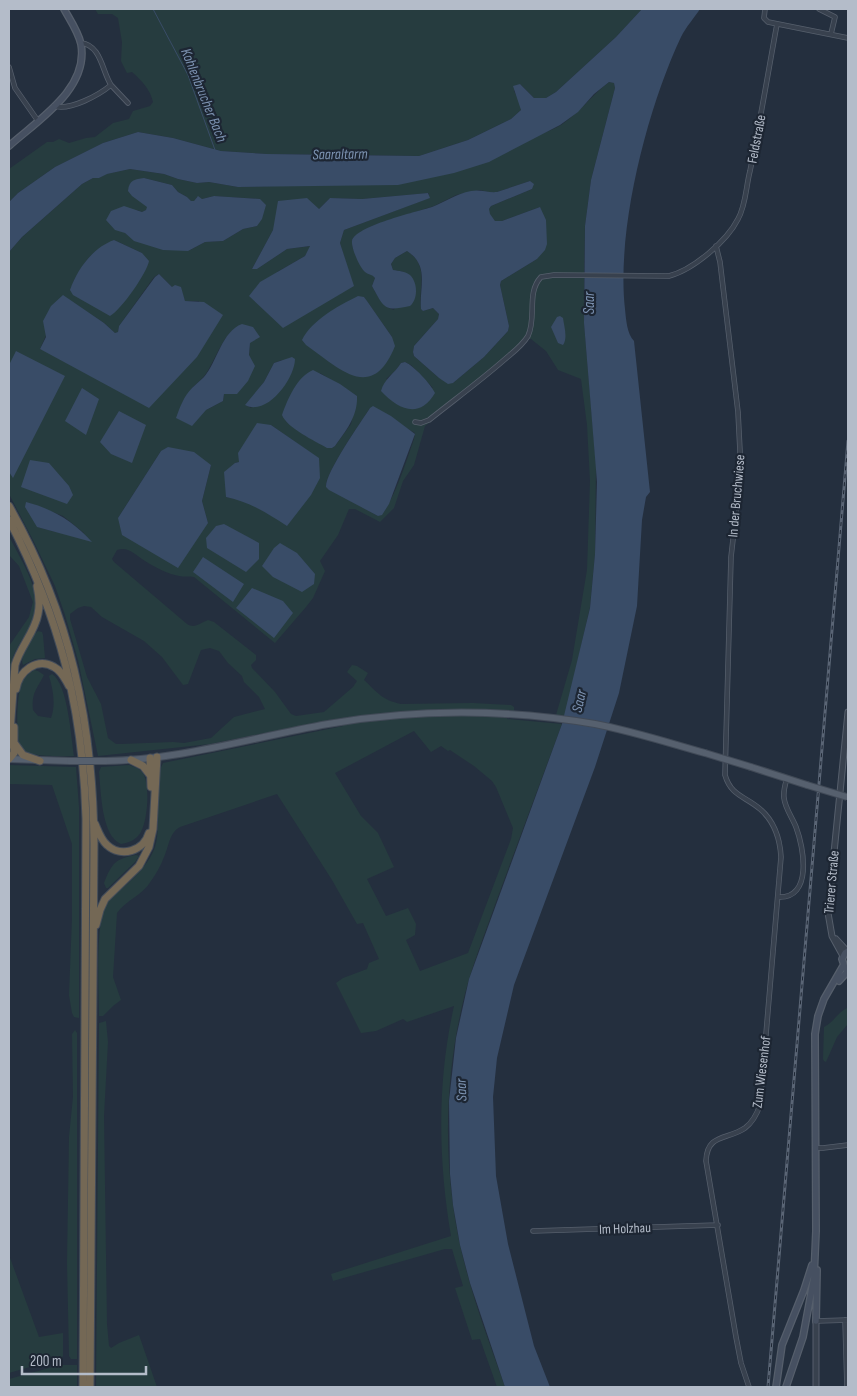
<svg xmlns="http://www.w3.org/2000/svg" width="857" height="1396" viewBox="0 0 857 1396" font-family="'Sofia Sans Condensed',sans-serif">
<style>
.green{fill:#263c3f;fill-rule:evenodd}
.water{fill:#394c67}
.lines{fill:none;stroke-linecap:round;stroke-linejoin:round}
.stream{stroke:#394c67;stroke-width:1}
.minor-casing{stroke:#565f6c;stroke-width:5.5}
.tertiary-casing{stroke:#565f6c;stroke-width:7}
.secondary-casing{stroke:#565f6c;stroke-width:8}
.primary-casing{stroke:#414a57;stroke-width:8}
.motorway-casing{stroke:#434c59;stroke-width:9}
.minor{stroke:#38414e;stroke-width:4}
.tertiary{stroke:#38414e;stroke-width:5}
.secondary{stroke:#465061;stroke-width:5.5}
.primary{stroke:#56606e;stroke-width:6}
.motorway{stroke:#746855;stroke-width:7}
.rail-casing{stroke:#5a6575;stroke-width:3}
.rail{stroke:#1d2633;stroke-width:1;stroke-dasharray:4;stroke-linecap:butt}
.primary-bridge-casing{stroke:#414a57;stroke-width:8;stroke-linecap:butt}
.primary-bridge{stroke:#56606e;stroke-width:6}
.labels{text-anchor:middle;stroke-width:4.5;stroke-linejoin:round;paint-order:stroke}
.street-label{font-size:14px;fill:#b4bcc9;stroke:#1d2633}
.water-label{font-size:15px;font-style:italic;fill:#7c92b1;stroke:#1d2633}
</style>
<rect width="100%" height="100%" fill="#242f3e"/>
<path class="green" d="M95,9h547l-26,28 -60,55 -10,6h-12l-14,-14 -6,7 5,9 2,10 -10,9 -43,21 -49,16 -152,-2 -46,-3 -48,-13 -35,-6 -35,11 -48,24 -37,26 -9,9v-33l38,-27h6l6,-3 10,4 17,-5 9,-1 18,-14 16,-4 4,-8 17,-5 3,-4c-3,-13 -11,-21 -21,-30l-5,1 -6,-12 1,-19 -4,-24 -6,-4h-14z
M609,82l5,1 1,5 -24,92 -6,46 -1,48 -20,-1 20,4v46l12,142 -1,89 -5,53 -25,109 -9,-1 16,-55 15,-90 3,-89 -3,-56 -6,-46 -23,-9 -12,-19 -15,-12h-2l-33,31 -71,56 -11,39 -11,16 -9,27 -14,14 -25,-13h-6l-11,26 -18,26 5,10 -12,27 -7,9 -31,36 -81,-66c-5,-1 -10,0 -15,-1 -11,-2 -25,-9 -34,-15 -10,-6 -16,-15 -28,-11l-5,9 2,3 73,62c8,5 13,-1 21,-4l6,2 42,33v5l-5,5 1,3 23,24 16,22 5,2 28,-4 29,-25 4,-6 -10,-9 5,-7 5,1 11,7 -4,7c14,13 18,20 37,24l72,-1 38,2 3,2v4l-7,-1v9l55,5c-22,59 -44,118 -66,178 -12,34 -26,68 -34,104 -15,65 -18,133 -9,199 8,63 31,123 52,182h-8l-17,-48 -8,1 -17,-52 8,-2 -11,-37h-7l-112,32 -2,-7 120,-38c-13,-77 -14,-154 3,-230l-47,16 -4,-3 -27,12 -15,2 -25,-50 7,-5 24,-9 2,-6 10,-4 -16,-36 -6,1 -25,-44 -55,-86 -97,33c-11,6 -11,19 -16,30 -3,8 -8,17 -13,24 -9,15 -25,19 -34,32l-4,64 8,23 -8,6 -10,10h-4c0,-24 -4,-92 7,-111 4,-8 12,-13 19,-19 12,-11 25,-24 30,-39 8,-25 -5,-60 8,-84l180,-37 -2,-8 -131,26 -112,12 -20,-96 -13,-45 -10,-29 -22,-46 -24,-46v-22l4,5 -4,-112v-113l13,-15 60,-53 11,-6h6l7,-4 24,-5 34,5 14,5 19,4 12,-1 29,5 79,-2 222,-50c7,-3 15,-6 22,-10 18,-12 31,-30 48,-43zM144,178l28,7 6,7 9,5 4,4 3,1 3,-5 5,2 12,-3 46,3 -3,27 -14,3 -20,12 -18,1 -17,9 -59,-15 -4,-3 12,-23 5,2 4,-2 2,-3zM530,181l2,8 -41,17 -2,3v5l6,7h7l38,-14 -3,52 -36,22 -1,4 9,41 -1,5 -24,26 -31,26 -14,-5 -25,-22 -1,-4 1,-6 24,-27 1,-5 -6,-6 -10,3 -2,-3c-3,-22 9,-42 -14,-57l-12,7 -4,6 2,6 11,2 -10,38c-12,-4 -16,-13 -22,-24l3,-8 -22,-29 -1,-6 1,-5 19,-12 62,-20 22,-11 24,-5 12,3 5,-1zM429,193v5l-85,32 -4,13 13,43 -76,-14 28,-16 6,-10 -24,3 -30,20h-5l21,-39 46,-21 11,-11 32,1zM114,240l28,13 -69,29c13,-23 17,-29 41,-42zM159,274l13,13h8l5,14h14l-2,56 -10,9 -147,-17 23,-53 41,27 11,10 3,-1 1,-6 35,-49zM364,297l28,40h-88c20,-23 32,-30 60,-40zM242,325l8,18 -1,12 -25,39 -1,7 -17,9 -15,-21c4,-4 10,-9 14,-14 11,-15 18,-44 37,-50zM282,360l-31,48 -5,-3 18,-23 10,-19zM405,362l6,3 22,23 -47,-9 10,-9 5,-7zM320,373l37,23 -6,28 -16,22 -3,2zM370,408l45,25 -1,6c-6,17 -22,70 -36,77l-52,-29c-1,-14 35,-65 44,-79zM271,425l47,33 -52,54 -21,-11 -19,-4 9,-34 4,-1zM161,451l50,14 -9,36 6,22 -90,-5zM29,503l34,13 21,17 -29,-1 -17,-5zM84,606l7,1 11,10 42,24 18,16 21,28 5,-1 13,-34 9,-2 9,3 9,12 14,13 2,6 15,15 6,12 -31,8 -23,21 -27,5 -11,-1 -52,2h-5l-8,-6 -7,-34 -14,-27 -17,-58v-5l8,-6zM414,731l17,21 10,-6 7,5 2,-1 24,16 18,15 4,6 17,41 -2,11 -43,114 -48,18 -14,-31 9,-5 1,-11 -8,-16 -22,8 -19,-37 27,-12 -16,-34 -17,-17 -26,-43z
M9,536c10,21 27,45 27,69 0,20 -16,34 -23,52 -4,13 -3,29 -4,43v-54l20,-29 4,-15 -14,-36 -10,-11z
M38,631l4,1 1,3 2,23 -10,1 -12,6c-4,-10 7,-28 15,-34z
M34,670l4,1 6,4c-7,14 -13,18 -11,35l5,6 13,2c5,-13 2,-29 -2,-42l3,-2c16,10 19,64 22,82 -9,1 -45,0 -51,-5 -9,-8 -6,-59 -1,-70 3,-4 7,-8 12,-11z
M9,765l67,2 3,40v211l-5,-1 -2,-4 -3,-18 3,-77v-74l-20,-59 -43,-1z
M129,765c5,2 10,3 13,7 9,10 6,55 -4,64 -5,5 -10,7 -17,8 -20,-8 -20,-54 -22,-72l2,-5z
M136,855l3,1 -4,6 -27,26h-2l-2,-5c8,-20 11,-24 32,-28z
M847,1008l1,1v15l-11,13 -11,25 -2,-1 -1,-2 1,-32c9,-4 12,-13 23,-19z
M106,1021l2,21 -4,74 3,208 2,22 2,2 8,-5 20,-8 18,52h-61l3,-364z
M75,1030l2,3v326h-6l-2,-3 -2,-94 2,-125 4,-40 -1,-63z
M9,1255l30,82 24,-4v23l-2,2 -52,15z
M60,1365h17v22h-68v-8z"/>
<path class="water" d="M642,9h58c-6,9 -14,18 -19,28 -34,72 -65,193 -56,272 1,10 2,25 9,32l16,151 -4,5 -4,23 -5,86 -18,87 -24,74 -81,218 -17,73 -4,39 3,79 12,68 26,102 16,41h-45l-35,-104 -10,-38 -7,-40 -3,-31 -1,-73 7,-63 13,-59 93,-255 28,-116 5,-54 2,-72 -13,-159 1,-97 6,-46 24,-92 -1,-5 -5,-1 -15,12 -16,18 -18,13 -71,37 -35,11 -56,12 -160,2 -29,-5 -12,1 -19,-4 -14,-5 -34,-5 -23,5 -8,4h-6l-11,6 -60,53 -13,15v-50l9,-9 37,-26 48,-24 35,-11 35,6 48,13 46,3 152,2 49,-16 43,-21 10,-9 -8,-24 7,-2 14,14h12l10,-6 60,-55z
M144,178l28,7 6,7 9,5 4,4h3l4,-5 4,3 12,-3 46,3 6,6 -4,14 -5,7 -14,3 -20,12 -18,1 -17,9 -25,-1 -29,-9 -9,-8 -10,-3 -9,-10 5,-9 13,-5 18,6 4,-2 1,-3 -15,-11 -4,-5c1,-11 7,-12 16,-13z
M530,181l4,3 -2,5 -41,17 -2,3 1,5 5,7h7l38,-14 6,13 1,24 -2,6 -8,9 -36,22 -1,4 9,41 -1,5 -24,26 -31,26 -5,1 -9,-6 -25,-22 -1,-4 1,-6 24,-27 1,-5 -6,-6 -10,3 -2,-2c-2,-22 9,-43 -14,-58l-12,7 -4,6 2,6c6,1 12,1 17,5 8,8 8,24 0,31 -26,6 -26,2 -38,-20l3,-8c-3,-4 -6,-3 -10,-6 -5,-4 -14,-24 -13,-31 3,-15 64,-29 80,-34 13,-5 24,-13 39,-16 9,-2 17,2 26,1z
M428,193l2,5 -86,32 -4,13 14,43 -71,42 -34,-32 11,-14 45,-26 5,-10 -23,3 -30,20h-5l21,-39 5,-29 29,-3 12,11 11,-11 32,1z
M114,240l28,13 7,8c-2,12 -28,49 -39,55l-37,-21 -3,-5c7,-20 22,-42 44,-50z
M159,274l13,13 3,-2 6,2 4,14 19,1 19,13 -26,42 -48,51 -109,-59 6,-12 -3,-16 8,-15 12,-11 41,28 11,10 3,-1 1,-6 36,-49z
M358,296l6,1 3,4 25,36 3,9c-23,57 -55,23 -89,-1l-4,-5c10,-20 36,-34 56,-44z
M560,316l3,2c1,8 5,20 0,27l-5,-2 -7,-16 6,-10z
M242,324l11,3 7,10 -10,6 -1,12 6,11 -7,15 -11,13h-13l-1,7 -17,9 -14,16 -16,-8c4,-11 8,-22 16,-30 4,-4 8,-7 12,-11 13,-15 18,-46 38,-53z
M16,351l49,25 -52,102 -4,-6v-107z
M292,357l3,2c0,19 -28,58 -50,46l19,-23 10,-19z
M405,362c9,4 26,22 30,31 -16,27 -37,16 -54,-2 3,-12 14,-18 20,-28z
M313,370l27,14 17,12c1,20 -11,35 -22,50l-3,2h-5c-12,-7 -40,-20 -45,-33 6,-17 15,-38 31,-45z
M82,388l17,11 -13,36 -21,-14z
M373,406l18,10 24,18 -26,70 -7,11 -4,1 -49,-26 -3,-3c-1,-14 35,-65 44,-79z
M119,411l27,14 -14,38 -21,-9 -11,-12z
M257,423l14,2 48,33 1,20 -9,17 -24,31c-20,-13 -37,-24 -61,-29l-2,-25 11,-9 4,-1 -1,-9z
M168,447l26,5 17,13 -9,36 6,22 -30,45 -56,-33 -4,-17 43,-67z
M30,460l19,3 20,23 4,9 -6,9 -46,-17z
M26,502c27,7 47,19 66,40l-55,-15 -12,-20z
M224,524l35,19v16l-13,13 -39,-24 -1,-10 10,-12z
M280,543l17,10 18,21 -1,10 -12,8 -29,-15 -11,-11 12,-18z
M203,557l41,27 -11,18 -40,-30z
M252,588l31,13 10,12 -19,25 -38,-30z"/>
<g class="lines">
<path class="stream" d="M153,9l35,66 27,75"/>
<defs>
<path id="minor" d="M765,9l-1,9 4,4 80,16
M819,9l16,8 -4,17
M81,43c20,2 21,28 30,42
M9,67l6,21 23,33
M54,106c16,5 45,-11 57,-21l17,18
M716,246l4,16 18,150 2,39v27l-9,79 -6,218c6,21 20,21 35,34 14,12 20,30 21,48l-21,248c-3,9 -7,17 -15,23 -17,12 -38,5 -39,33l30,176 5,26 8,24
M415,422l6,1 8,-3c25,-20 51,-39 75,-60 8,-7 18,-14 24,-24 9,-19 -2,-43 13,-59l13,-2 115,1c24,-6 58,-35 69,-57 8,-14 8,-33 12,-48 10,-49 18,-98 27,-147
M778,897c35,2 26,-49 18,-70 -4,-10 -11,-19 -12,-29 -1,-7 1,-13 3,-20
M816,1148h7l25,-3
M533,1231l185,-6
M845,1320l2,67
M816,1321l32,-1"/>
<path id="tertiary" d="M836,939l11,12
M843,956l-11,-20 -4,-23 20,-201
M816,1387v-66"/>
<path id="secondary" d="M9,146c29,-26 80,-57 72,-102 -3,-13 -11,-24 -17,-35
M845,968l-3,-9 3,-6 3,-2
M839,981l9,-10
M816,1321l1,-51
M776,1387l6,-42 22,-55 8,-25
M786,1387l17,-50 11,-60 2,-46 -1,-197 3,-18 6,-17 19,-33"/>
<path id="primary" d="M9,759l61,2
M105,761c75,-1 149,-24 223,-37 88,-15 179,-15 267,0 37,7 74,19 110,29
M751,767l56,18"/>
<path id="motorway" d="M9,506c61,108 84,215 85,338l-4,543
M9,520c51,98 74,189 77,299l-3,568
M16,689c3,-18 21,-32 38,-22 8,4 11,12 15,19
M15,744l8,11 17,6
M9,745l6,-80c5,-18 20,-33 23,-51 2,-9 1,-19 -1,-28
M150,758l1,29
M9,759l5,-6v-26
M131,760l12,6 7,9
M95,824c3,7 6,16 12,21 14,13 37,6 42,-12
M96,925l4,-15 5,-11 34,-33 10,-19 4,-18 4,-72"/>
</defs>
<use href="#minor" class="minor-casing"/>
<use href="#tertiary" class="tertiary-casing"/>
<use href="#secondary" class="secondary-casing"/>
<use href="#primary" class="primary-casing"/>
<use href="#motorway" class="motorway-casing"/>
<use href="#minor" class="minor"/>
<use href="#tertiary" class="tertiary"/>
<use href="#secondary" class="secondary"/>
<use href="#primary" class="primary"/>
<use href="#motorway" class="motorway"/>
<defs>
<path id="rail" d="M768,1387l80,-946"/>
</defs>
<use href="#rail" class="rail-casing"/>
<use href="#rail" class="rail"/>
<defs>
<path id="primary-bridge" d="M705,753l46,14
M70,761h35
M807,785l40,12"/>
</defs>
<use href="#primary-bridge" class="primary-bridge-casing"/>
<use href="#primary-bridge" class="primary-bridge"/>
</g>
<g class="labels">
<g class="street-label">
<text transform="translate(756 139) rotate(-79)" y="5">Feldstraße</text>
<text transform="translate(736 496) rotate(-85)" y="5">In der Bruchwiese</text>
<text transform="translate(831 882) rotate(-85)" y="5">Trierer Straße</text>
<text transform="translate(761 1072) rotate(-83)" y="5">Zum Wiesenhof</text>
<text transform="translate(625 1228) rotate(-2)" y="5">Im Holzhau</text>
</g>
<g class="water-label">
<text transform="translate(204 95) rotate(68)" y="5">Kohlenbrucher Bach</text>
<text transform="translate(340 154) rotate(-1)" y="5">Saaraltarm</text>
<text transform="translate(589 303) rotate(-90)" y="5">Saar</text>
<text transform="translate(579 701) rotate(-77)" y="5">Saar</text>
<text transform="translate(461 1090) rotate(-92)" y="5">Saar</text>
</g>
</g>
<rect width="857" height="1396" fill="none" stroke="#b4bcc9" stroke-width="20"/>
<path d="M22 1366v8h124v-8" fill="none" stroke="#b4bcc9" stroke-width="2.5"/>
<text x="30" y="1366" font-size="15" fill="#b4bcc9" stroke="#1d2633" stroke-width="4" paint-order="stroke">200 m</text>
</svg>
